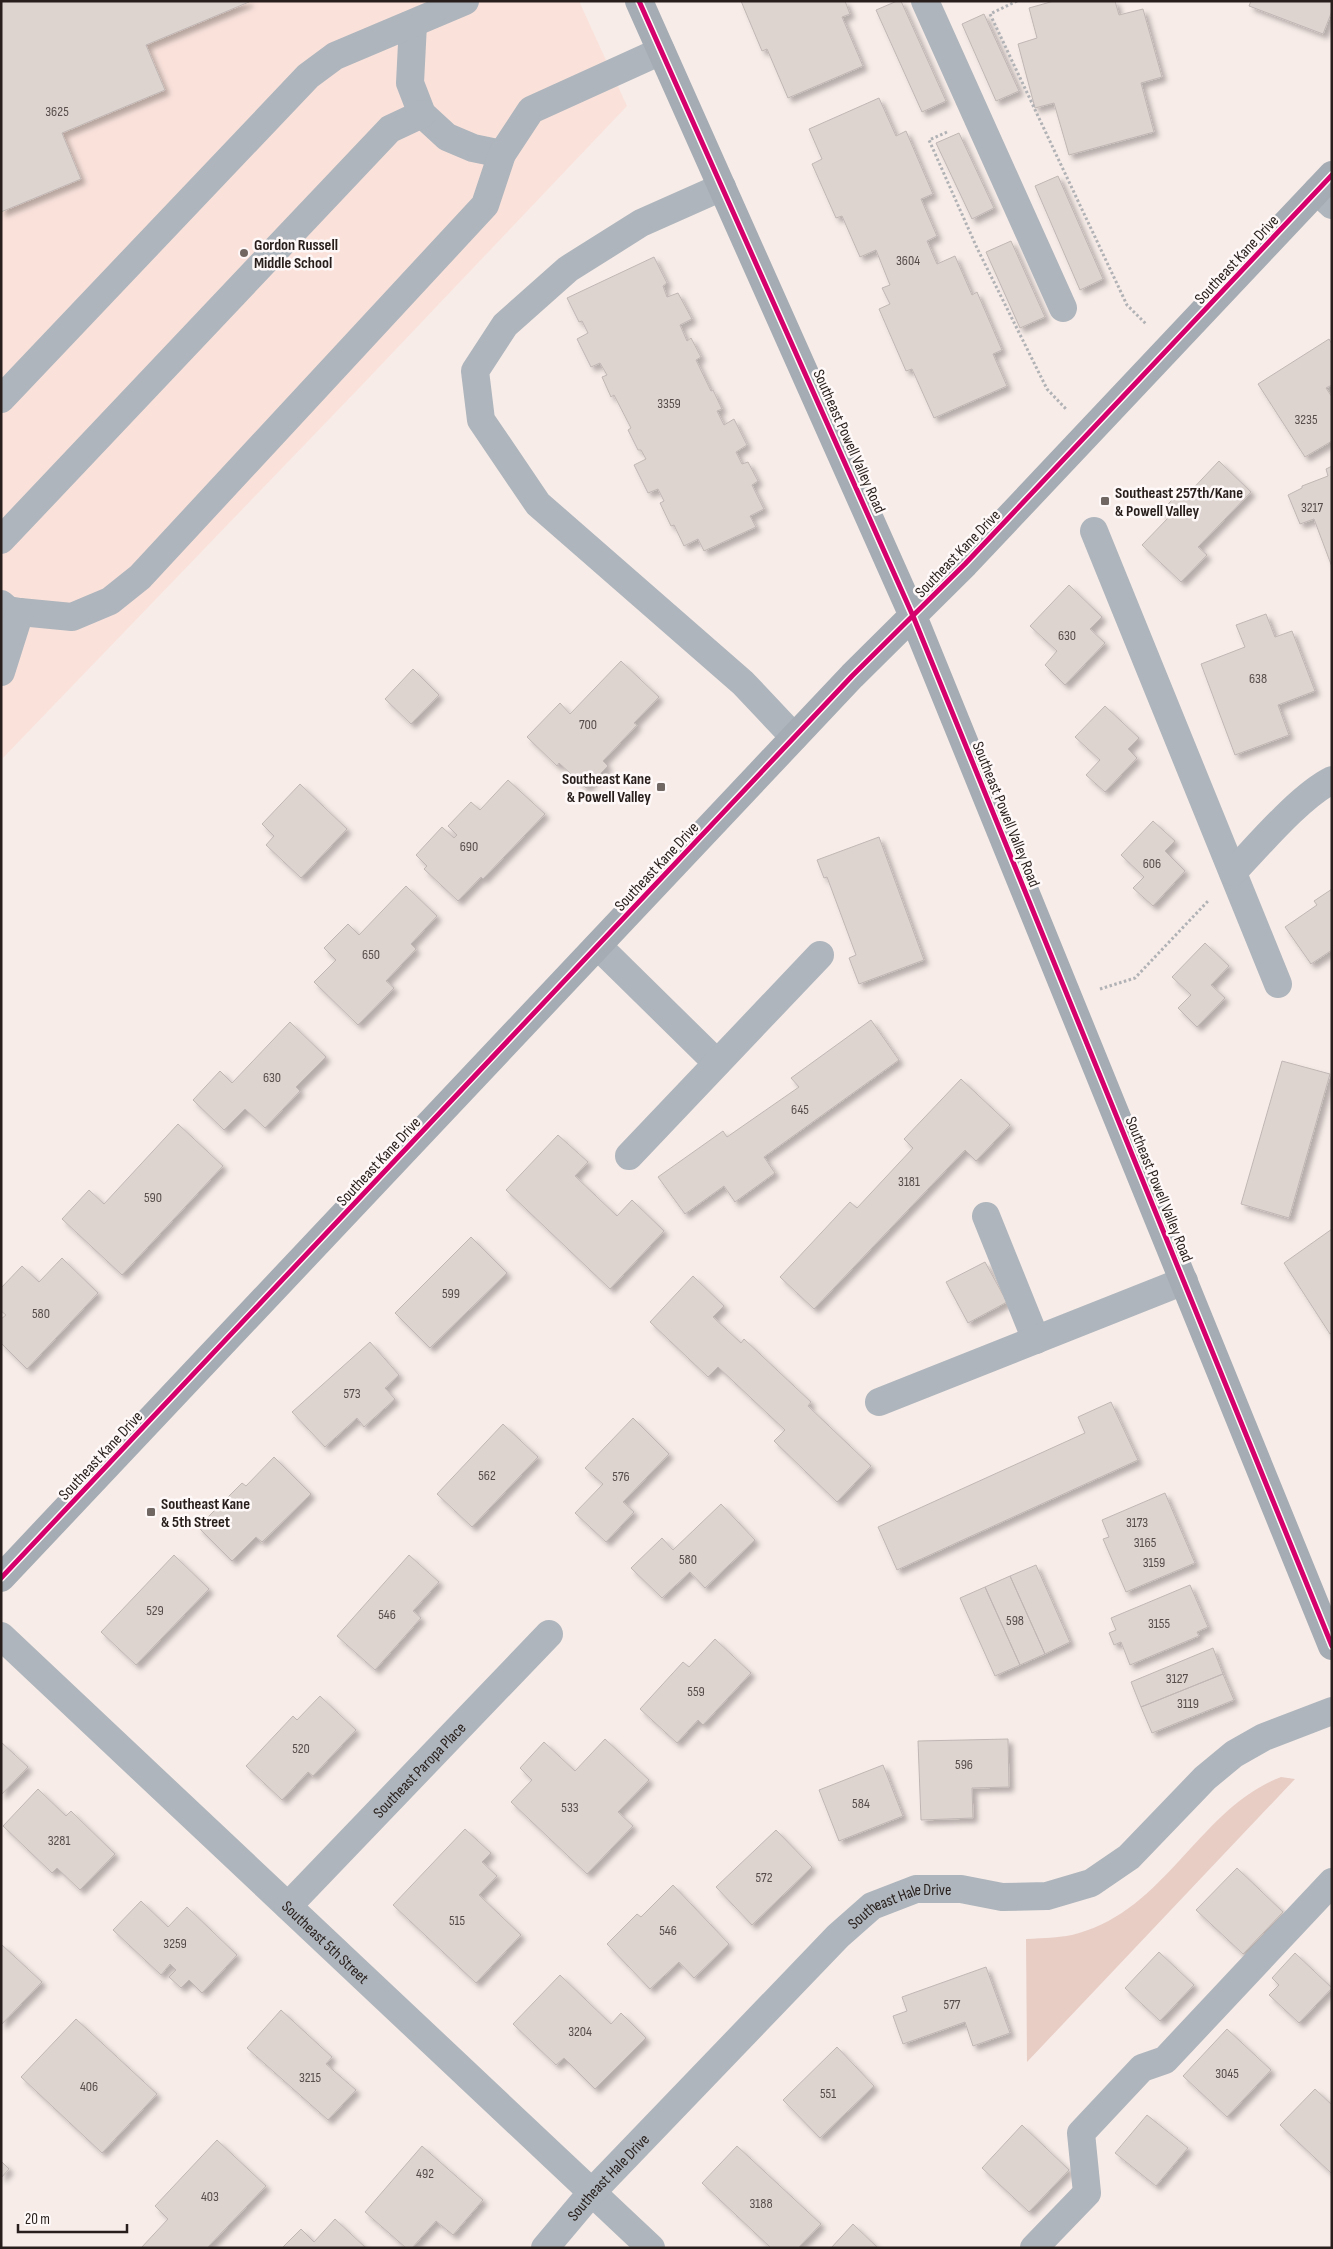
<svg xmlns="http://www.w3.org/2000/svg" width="1333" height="2249" viewBox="0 0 1333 2249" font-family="'Sofia Sans Condensed',sans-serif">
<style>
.built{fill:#fae2db}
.green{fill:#e8cdc5}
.building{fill:#ddd4d0;stroke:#c0b7b4;filter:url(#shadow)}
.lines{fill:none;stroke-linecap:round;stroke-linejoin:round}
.path{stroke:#b1b2b5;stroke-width:3;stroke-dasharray:2.5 2.5;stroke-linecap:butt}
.minor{stroke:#aeb5bc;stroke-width:28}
.major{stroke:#a5acb4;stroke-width:28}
.cycleway-casing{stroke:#fef9f8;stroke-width:8}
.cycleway{stroke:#d6006c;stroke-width:5}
.poi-dot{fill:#706763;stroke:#fef9f8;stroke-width:2}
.labels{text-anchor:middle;stroke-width:5;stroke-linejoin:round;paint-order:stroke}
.number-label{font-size:14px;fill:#574e4b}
.poi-label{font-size:16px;font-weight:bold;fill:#281f1c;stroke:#fef9f8;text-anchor:start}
.street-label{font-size:16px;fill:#281f1c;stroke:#fef9f8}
</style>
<defs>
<filter id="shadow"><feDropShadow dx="4.5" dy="4.5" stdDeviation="2.5" flood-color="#0004"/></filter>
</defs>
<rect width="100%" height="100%" fill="#f7ece8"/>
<path class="built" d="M1,1h578l48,105 -265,279 -361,375z"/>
<path class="green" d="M1281,1777l14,2 -268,283 -1,-123c18,-1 37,-1 53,-6 88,-25 121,-125 202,-156z"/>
<path class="building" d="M1,1h248v1l-103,43 19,45 -103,43 19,46 -80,33z
M741,1h104l5,13 -8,3 21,49 -75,32 -21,-49 -5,2z
M897,1h4l45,100 -24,11 -46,-102z
M1054,1h61l4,14 24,-6 19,68 -21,6 13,49 -85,23 -15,-52 -19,5 -17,-64 19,-6 -8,-30z
M1251,1h81v10l-9,23 -74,-28z
M984,14l35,77 -23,10 -34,-77z
M879,98l17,38 10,-5 27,63 -12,5 16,37 -10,5 10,23 18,-8 17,39 5,-3 25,58 -9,4 14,32 -73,32 -22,-49 -6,2 -27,-62 11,-5 -8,-16 8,-3 -14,-35 -16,7 -18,-41 -6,2 -24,-54 10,-5 -13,-30z
M959,133l35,75 -22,11 -36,-76z
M1058,176l45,103 -23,11 -45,-104z
M1011,241l34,76 -25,11 -34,-76z
M654,257l13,26 -4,3 4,11 11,-4 14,26 -12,6 7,16 4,-3 10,19 -5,3 15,31 2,-1 9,19 -5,2 7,14 10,-6 13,26 -11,7 6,12 6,-2 10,19 -6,4 12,24 -14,7 6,11 -52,24 -6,-12 -14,7 -10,-21 -3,1 -11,-23 4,-2 -6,-12 -10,4 -14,-28 12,-6 -5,-9h-3l-10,-20 3,-2 -17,-33 -3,2 -9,-20 5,-2 -7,-12 -9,4 -14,-28 11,-6 -6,-12 -3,1 -12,-24z
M1329,339l3,5v41l-6,3 6,9v44l-27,16 -47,-73z
M1219,461l32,31 -53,55 9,8 -26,27 -39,-37 26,-27 -7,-7 20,-20 5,5z
M1332,466v101l-18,-48 -14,5 -12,-29 14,-7v-2l26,-10 -2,-7z
M1069,585l33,32 -12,12 15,14 -40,42 -20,-20 12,-14 -27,-25z
M1266,614l9,23 17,-6 23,60 -37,14 11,30 -54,20 -34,-91 44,-17 -9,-22z
M621,661l38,36 -25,26 3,2 -34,36 5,5 -22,22 -27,-25 -2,3 -30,-29 33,-34 10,11z
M413,669l26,26 -28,29 -26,-25z
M1105,706l34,32 -11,11 9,9 -32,34 -19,-17 14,-15 -25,-23z
M508,780l37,34 -62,65 -2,-2 -23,24 -34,-32 3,-3 -11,-11 26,-28 12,11 3,-3 -9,-9 23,-24 9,8z
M300,784l47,45 -46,49 -35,-33 8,-9 -12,-12z
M1153,821l22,20 -10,10 20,20 -32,35 -20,-18 11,-11 -23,-22z
M879,837l45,123 -65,24 -10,-26 7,-3 -29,-78 -3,1 -7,-18z
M406,886l31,30 -26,28 5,5 -30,32 8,7 -36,37 -44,-43 22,-22 -12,-12 24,-24 11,11z
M1332,889v61l-21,14 -26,-37 32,-22 -3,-4z
M1205,943l24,23 -18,19 14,13 -28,29 -19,-19 13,-13 -19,-18z
M871,1020l28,40 -135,97 11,16 -40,29 -11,-16 -39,28 -27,-37 65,-46 4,6 72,-50 -8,-9z
M290,1022l36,35 -30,30 4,4 -35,37 -20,-19 -21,21 -31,-30 27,-29 12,12z
M1282,1061l48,13 -41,144 -48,-14z
M961,1079l49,46 -34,36 -11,-11 -151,159 -34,-32 70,-75 7,6 56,-60 -9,-9z
M178,1124l45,42 -101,109 -60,-56 27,-29 15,14z
M558,1135l30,27 -13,14 42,40 15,-16 32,31 -54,58 -104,-99z
M1332,1229v104l-2,1 -46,-71z
M471,1237l36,36 -77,75 -35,-35z
M62,1258l36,35 -71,76 -26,-26v-24l5,-4 -5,-4v-23l21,-22 17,16z
M985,1262l22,40 -39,21 -22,-41z
M693,1276l31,30 -11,11 28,26 3,-4 67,63 -3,4 63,60 -34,36 -63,-61 11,-11 -67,-63 -10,10 -58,-55z
M370,1342l29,33 -14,13 10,11 -31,28 -7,-9 -32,29 -33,-35z
M1111,1402l27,58 -241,110 -19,-43 207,-94 -7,-16z
M633,1418l36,36 -46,48 11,10 -28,30 -31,-29 28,-29 -18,-16z
M503,1424l35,33 -66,70 -35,-33z
M274,1457l37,37 -49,48 -6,-5 -24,24 -34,-34 44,-44 4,3z
M1165,1493l30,70 -69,29 -23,-53 6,-2 -7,-17z
M721,1504l34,36 -50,48 -15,-16 -28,26 -31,-30 31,-30 11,12z
M174,1555l35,34 -73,76 -35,-33z
M409,1555l30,27 -26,29 8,7 -46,52 -38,-34z
M1036,1565l34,77 -25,12 -35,-78z
M1010,1576l35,78 -25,11 -35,-78z
M1190,1585l18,42 -11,5 2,4 -69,29 -9,-23 -7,3 -5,-12 7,-3 -5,-12z
M985,1587l35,78 -25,11 -35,-78z
M715,1639l36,34 -48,52 -5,-5 -21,23 -37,-34 43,-47 6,5z
M1213,1648l10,26 -82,33 -10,-25z
M1223,1674l11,26 -82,33 -11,-26z
M320,1696l36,34 -43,46 -5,-4 -26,28 -36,-34 47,-50 4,4z
M605,1739l44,41 -31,32 15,14 -46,48 -76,-72 21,-22 -12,-12 24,-26 31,29z
M1008,1739l1,48 -37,1 1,30 -52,2 -3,-79z
M1,1742l27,25 -27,28z
M883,1765l20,51 -64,25 -20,-51z
M38,1789l28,27 5,-5 44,43 -35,36 -23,-22 -5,5 -49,-47z
M465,1829l26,24 -9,9 15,14 -18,19 42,40 -45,48 -83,-78z
M776,1830l36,37 -60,58 -36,-38z
M1237,1868l46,44 -40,42 -47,-44z
M673,1885l56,59 -35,34 -15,-16 -29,27 -43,-45 30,-30 4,3z
M141,1901l27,26 19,-20 50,48 -35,38 -13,-13 -8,8 -12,-11 7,-7 -6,-6 -9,11 -48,-45z
M1,1944l41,38 -41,43z
M1159,1952l35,33 -34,36 -35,-33z
M1295,1953l37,35 -33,35 -30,-28 10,-10 -7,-7z
M986,1967l24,66 -37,13 -8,-24 -62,22 -10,-28 14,-5 -5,-14z
M560,1975l51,49 10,-11 25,25 -51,51 -31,-31 -8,7 -43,-41z
M281,2010l51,47 -6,7 30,26 -28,30 -81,-72z
M76,2019l81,75 -55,59 -81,-76z
M1227,2029l44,41 -44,47 -44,-41z
M837,2047l37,39 -54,52 -37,-38z
M1315,2089l17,16v69l-52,-49z
M1147,2115l41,33 -32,38 -41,-33z
M1022,2125l47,45 -40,42 -47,-44z
M217,2140l49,46 -59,62h-66l27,-29 -13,-13z
M422,2146l61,54 -30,35 -17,-14 -24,27h-6l-41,-36z
M737,2146l84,78 -23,24h-27l-69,-65z
M1,2161l8,8 -8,9z
M335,2219l31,29h-84l19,-19 13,13z
M853,2224l25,24h-47z"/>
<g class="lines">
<path class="path" d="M1017,1l-27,13 137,291 19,19
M947,132l-18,8 48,108 70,141 19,20
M1100,989l35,-11 74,-78"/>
<g class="minor">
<path d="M925,1l138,307"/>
<path d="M413,24l-3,59 12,31 25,23 26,11 29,6"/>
<path d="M722,187l-81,36 -73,46 -63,56 -30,46 6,49 57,84 205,179 51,54"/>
<path d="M1317,191l15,14"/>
<path d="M1,399l307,-323 27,-20 130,-55"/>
<path d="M1094,531l184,453"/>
<path d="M1,540l389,-411 32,-15"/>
<path d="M1,604l7,6 12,2 52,5 38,-16 30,-24 345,-372 17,-51 29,-44 130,-59"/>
<path d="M1,672l19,-60"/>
<path d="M1233,872c26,-27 67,-76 99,-92"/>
<path d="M598,946l119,117"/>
<path d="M629,1156l191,-201"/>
<path d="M986,1216l50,124"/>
<path d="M879,1402l305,-121"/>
<path id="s1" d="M1,1636l650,612"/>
<path id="s2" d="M288,1906l261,-272"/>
<path id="s3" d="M545,2248l47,-56 246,-256 34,-30 44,-17h45l41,8 45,-1 44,-13 38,-26 76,-79 29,-24 30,-17 68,-26"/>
<path d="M1034,2248l53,-55 -6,-60 61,-65 23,-8 167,-178"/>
</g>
<path class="major" d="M639,1l274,615 419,1030
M1,1578l851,-902 113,-112 367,-389"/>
<defs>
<path id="cycleway" d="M639,1l274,615 419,1030
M1,1578l851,-902 113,-112 367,-389"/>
</defs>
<use href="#cycleway" class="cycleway-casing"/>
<use href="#cycleway" class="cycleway"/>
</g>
<g class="poi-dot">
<circle cx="244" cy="253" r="5"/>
<rect x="1100" y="496" width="10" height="10" rx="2.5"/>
<rect x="656" y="782" width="10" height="10" rx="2.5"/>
<rect x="146" y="1507" width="10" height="10" rx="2.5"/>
</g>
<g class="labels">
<g class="number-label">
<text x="57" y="116">3625</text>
<text x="908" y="265">3604</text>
<text x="669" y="408">3359</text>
<text x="1306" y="424">3235</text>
<text x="1312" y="512">3217</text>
<text x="1067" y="640">630</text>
<text x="1258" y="683">638</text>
<text x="588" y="729">700</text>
<text x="469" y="851">690</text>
<text x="1152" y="868">606</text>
<text x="371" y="959">650</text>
<text x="272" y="1082">630</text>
<text x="800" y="1114">645</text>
<text x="909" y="1186">3181</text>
<text x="153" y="1202">590</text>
<text x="451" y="1298">599</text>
<text x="41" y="1318">580</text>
<text x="352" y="1398">573</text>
<text x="487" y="1480">562</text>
<text x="621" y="1481">576</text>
<text x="1137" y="1527">3173</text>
<text x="1145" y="1547">3165</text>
<text x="688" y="1564">580</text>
<text x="1154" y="1567">3159</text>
<text x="155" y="1615">529</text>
<text x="387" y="1619">546</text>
<text x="1015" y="1625">598</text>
<text x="1159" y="1628">3155</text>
<text x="1177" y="1683">3127</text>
<text x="696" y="1696">559</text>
<text x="1188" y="1708">3119</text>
<text x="301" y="1753">520</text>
<text x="964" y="1769">596</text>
<text x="861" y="1808">584</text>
<text x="570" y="1812">533</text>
<text x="59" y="1845">3281</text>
<text x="764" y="1882">572</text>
<text x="457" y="1925">515</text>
<text x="668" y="1935">546</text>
<text x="175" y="1948">3259</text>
<text x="952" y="2009">577</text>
<text x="580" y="2036">3204</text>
<text x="1227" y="2078">3045</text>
<text x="310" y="2082">3215</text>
<text x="89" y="2091">406</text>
<text x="828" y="2098">551</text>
<text x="425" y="2178">492</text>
<text x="210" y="2201">403</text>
<text x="761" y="2208">3188</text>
</g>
<g class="poi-label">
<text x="254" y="250">Gordon Russell<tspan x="254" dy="18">Middle School</tspan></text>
<text x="1115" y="498">Southeast 257th/Kane<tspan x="1115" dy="18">&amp; Powell Valley</tspan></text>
<text x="651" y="784" text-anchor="end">Southeast Kane<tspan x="651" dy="18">&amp; Powell Valley</tspan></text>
<text x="161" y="1509">Southeast Kane<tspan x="161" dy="18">&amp; 5th Street</tspan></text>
</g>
<g class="street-label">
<text transform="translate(1236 259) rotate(-47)" y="6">Southeast Kane Drive</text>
<text transform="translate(850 441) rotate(66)" y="6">Southeast Powell Valley Road</text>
<text transform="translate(957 553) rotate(-46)" y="6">Southeast Kane Drive</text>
<text transform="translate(1007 814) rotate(68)" y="6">Southeast Powell Valley Road</text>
<text transform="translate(656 866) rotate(-47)" y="6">Southeast Kane Drive</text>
<text transform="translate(378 1161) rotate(-47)" y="6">Southeast Kane Drive</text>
<text transform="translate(1160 1189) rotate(68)" y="6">Southeast Powell Valley Road</text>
<text transform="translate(100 1455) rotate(-47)" y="6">Southeast Kane Drive</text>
<text dy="6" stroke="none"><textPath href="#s2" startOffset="189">Southeast Paropa Place</textPath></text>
<text dy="6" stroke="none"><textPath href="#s3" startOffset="500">Southeast Hale Drive</textPath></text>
<text dy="6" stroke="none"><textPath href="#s1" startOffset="446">Southeast 5th Street</textPath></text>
<text dy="6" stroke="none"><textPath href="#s3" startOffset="95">Southeast Hale Drive</textPath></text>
</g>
</g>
<rect width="1333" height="2249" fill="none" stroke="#281f1c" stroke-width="5"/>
<path d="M18 2224v8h109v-8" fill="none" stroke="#281f1c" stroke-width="2.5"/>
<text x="25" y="2224" font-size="15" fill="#281f1c" stroke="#fef9f8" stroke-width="4" paint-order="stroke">20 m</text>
</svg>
